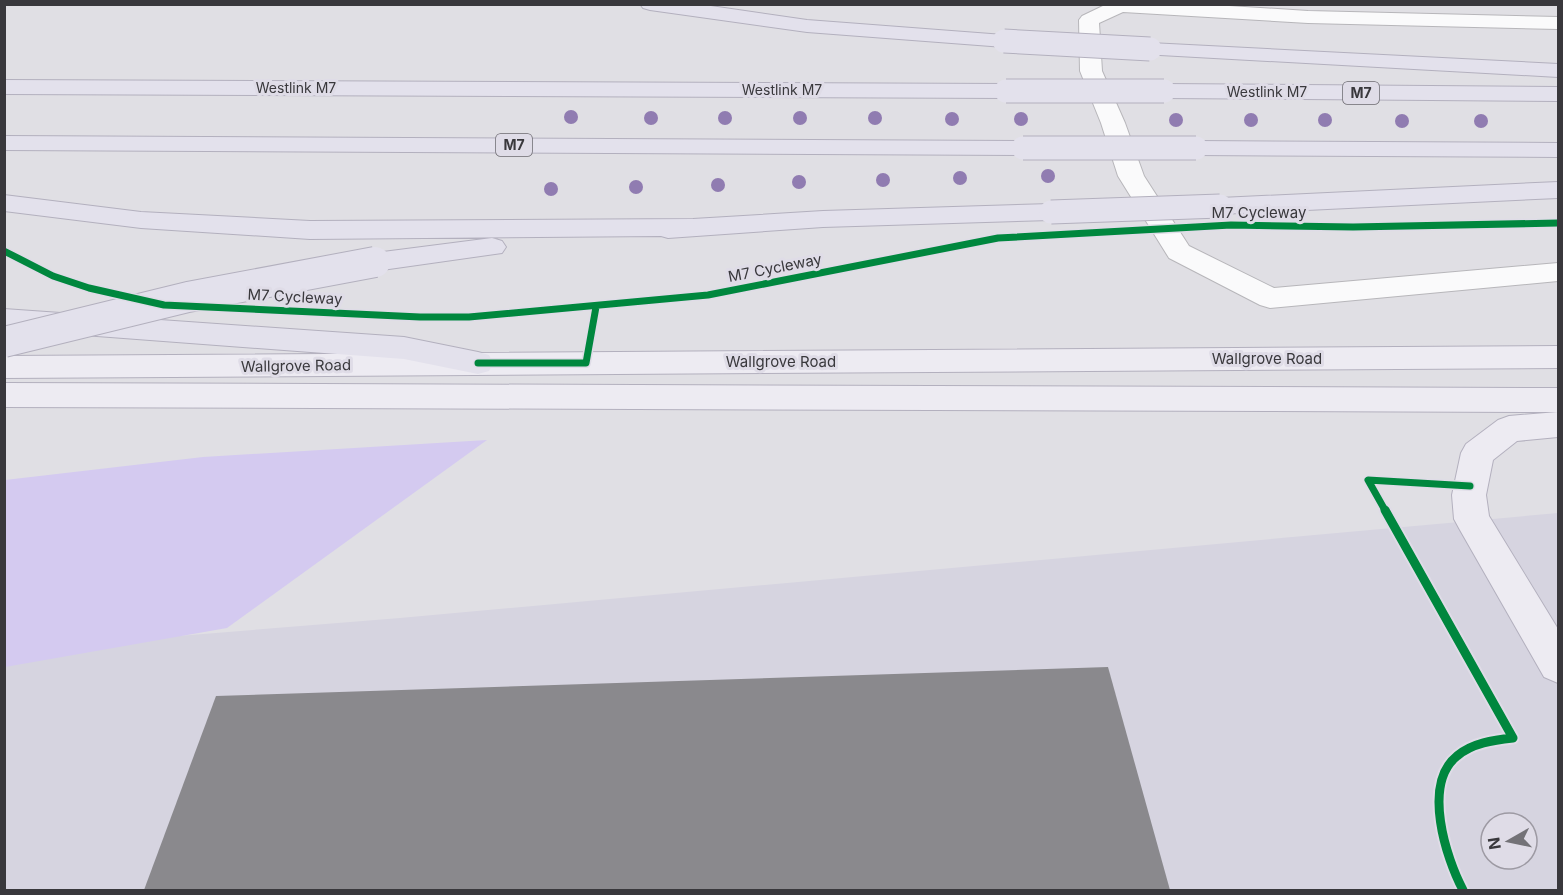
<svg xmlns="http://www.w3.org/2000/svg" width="1563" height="895" viewBox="0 0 1563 895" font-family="Inter,sans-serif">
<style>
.built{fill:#d6d4e0;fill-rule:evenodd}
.green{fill:#d4caf0}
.building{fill:#8a898d}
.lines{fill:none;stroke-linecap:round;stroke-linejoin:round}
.minor-casing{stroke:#b7b6ba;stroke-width:2}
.major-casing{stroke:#b3b0be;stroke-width:2}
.highway-casing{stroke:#b3b0be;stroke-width:2}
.minor{fill:#fafafb;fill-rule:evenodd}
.major{fill:#edebf2;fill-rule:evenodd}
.highway{fill:#e3e1ec;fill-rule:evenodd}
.highway-bridge-far1-casing{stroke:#b3b0be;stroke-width:25;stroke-linecap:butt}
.highway-bridge-casing{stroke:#b3b0be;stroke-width:32;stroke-linecap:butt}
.highway-bridge-far1{stroke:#e3e1ec;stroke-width:23}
.highway-bridge{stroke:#e3e1ec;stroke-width:30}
.cycleway-far1-casing{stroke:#dfdce7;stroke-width:10}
.cycleway-casing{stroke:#dfdce7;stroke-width:13}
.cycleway-far1{stroke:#00873e;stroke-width:7}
.cycleway{stroke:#00873e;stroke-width:9}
.tree{fill:#907cb1}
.labels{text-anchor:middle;stroke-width:6;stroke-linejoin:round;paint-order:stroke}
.far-street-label{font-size:14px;fill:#39383c;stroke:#dfdce7}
.shield{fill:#dfdce7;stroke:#6b696f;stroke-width:1.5}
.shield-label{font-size:14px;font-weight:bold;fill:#39383c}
.street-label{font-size:15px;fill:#39383c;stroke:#dfdce7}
</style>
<rect width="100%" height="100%" fill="#e0dfe4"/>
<path class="built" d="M1558,513v377h-1553v-240l395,-32zM1491,823h36v36h-36z"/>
<path class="green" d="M487,440l-260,188 -222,39v-187l198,-23z"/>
<path class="building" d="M1108,667l62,223h-1026l72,-194z"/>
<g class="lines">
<defs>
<path id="minor" d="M1107,4h91l110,7 250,6v12l-250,-6 -185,-11 -24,11 3,48 23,52 19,53 45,70 85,42 284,-25v18l-288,27 -10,-3 -91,-47 -51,-82 -17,-53 -21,-52 -1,-51 3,-4z"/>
<path id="major" d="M1558,346v22l-1554,10v-22z
M4,383l1554,5v24l-1554,-5z
M1558,412v25l-41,4 -24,19 -7,35 3,21 69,113v54l-14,-6 -84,-147 -6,-11 -2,-24 9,-42 5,-9 32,-24 11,-4z"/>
<path id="highway" d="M640,4h57l110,16 197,15 7,2 4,4 -4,4 -7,2 -197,-15 -157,-22 -7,-2z
M1150,43l408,21v13l-416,-23 -3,-5 3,-5z
M4,80l1002,4 8,2 3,5 -3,5 -8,2 -1002,-4z
M1164,84l394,3v14l-394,-3 -8,-2 -3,-5 3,-5z
M4,136l1019,5 9,2 3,5 -3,5 -9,2 -1019,-5z
M1196,141l362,2v14l-362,-2 -9,-2 -3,-5 3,-5z
M1558,182v16l-338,16 -9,-2 -4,-6 4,-6 9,-2z
M4,195l137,17 169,9 383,-2 130,-8 228,-7 9,2 4,6 -4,6 -9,2 -228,7 -155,11 -7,-2 -351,3 -169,-11 -137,-17z
M492,238l10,3 4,6 -4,6 -127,18 -10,-2 -4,-7 4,-7 10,-2z
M4,309l400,28 74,15 11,3 4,8 -4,8 -11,3 -74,-15 -400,-30z"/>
</defs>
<use href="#minor" class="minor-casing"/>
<use href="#major" class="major-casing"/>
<use href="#highway" class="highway-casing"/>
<use href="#minor" class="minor"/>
<use href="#major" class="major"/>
<use href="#highway" class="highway"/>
<defs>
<path id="highway-bridge-far1" d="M1004,41l146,8
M1006,91h158
M1023,148h173
M1051,212l169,-6"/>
<path id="highway-bridge" d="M4,342l184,-45 187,-35"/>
</defs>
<use href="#highway-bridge-far1" class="highway-bridge-far1-casing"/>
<use href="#highway-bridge" class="highway-bridge-casing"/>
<use href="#highway-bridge-far1" class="highway-bridge-far1"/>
<use href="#highway-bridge" class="highway-bridge"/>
<defs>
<path id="cycleway-far1" d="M4,251l49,25 36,12 75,17 256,12h49l239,-22 290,-57 233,-13 122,2 205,-4
M478,363h108l10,-56
M1386,512l-18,-32 102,6"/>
<path id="cycleway" d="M1385,510l128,228c-19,2 -41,5 -56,18 -35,28 -11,102 6,134"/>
</defs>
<use href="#cycleway-far1" class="cycleway-far1-casing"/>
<use href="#cycleway" class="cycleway-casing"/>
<use href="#cycleway-far1" class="cycleway-far1"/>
<use href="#cycleway" class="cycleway"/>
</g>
<g class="tree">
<circle cx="571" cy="117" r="7"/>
<circle cx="651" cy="118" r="7"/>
<circle cx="725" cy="118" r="7"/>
<circle cx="800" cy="118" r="7"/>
<circle cx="875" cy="118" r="7"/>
<circle cx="952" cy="119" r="7"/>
<circle cx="1021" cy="119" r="7"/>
<circle cx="1176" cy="120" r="7"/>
<circle cx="1251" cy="120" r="7"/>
<circle cx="1325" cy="120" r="7"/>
<circle cx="1402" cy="121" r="7"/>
<circle cx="1481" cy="121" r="7"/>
<circle cx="1048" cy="176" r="7"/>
<circle cx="960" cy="178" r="7"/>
<circle cx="883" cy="180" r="7"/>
<circle cx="799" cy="182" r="7"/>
<circle cx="718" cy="185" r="7"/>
<circle cx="636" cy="187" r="7"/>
<circle cx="551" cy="189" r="7"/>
</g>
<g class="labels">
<g class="far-street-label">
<text x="296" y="93">Westlink M7</text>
<text x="782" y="95">Westlink M7</text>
<text x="1267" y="97">Westlink M7</text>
</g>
<g class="shield">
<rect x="1343" y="82" width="36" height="22" rx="4.5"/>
<rect x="496" y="134" width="36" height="22" rx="4.5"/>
</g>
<g class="shield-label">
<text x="1361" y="98">M7</text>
<text x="514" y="150">M7</text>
</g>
<g class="street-label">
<text x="1259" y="218">M7 Cycleway</text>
<text transform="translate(775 268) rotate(-11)" y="5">M7 Cycleway</text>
<text transform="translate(295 297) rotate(3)" y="5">M7 Cycleway</text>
<text x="1267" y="364">Wallgrove Road</text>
<text x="781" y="367">Wallgrove Road</text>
<text transform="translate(296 366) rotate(-1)" y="5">Wallgrove Road</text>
</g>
</g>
<rect width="1563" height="895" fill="none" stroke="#39383c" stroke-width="12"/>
<g transform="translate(1509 841) rotate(261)"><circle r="28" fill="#dfdce7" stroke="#9d9aa3" stroke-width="1.5"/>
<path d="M0-4.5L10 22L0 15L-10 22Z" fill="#737277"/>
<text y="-9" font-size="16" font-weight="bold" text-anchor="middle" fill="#39383c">N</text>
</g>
</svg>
